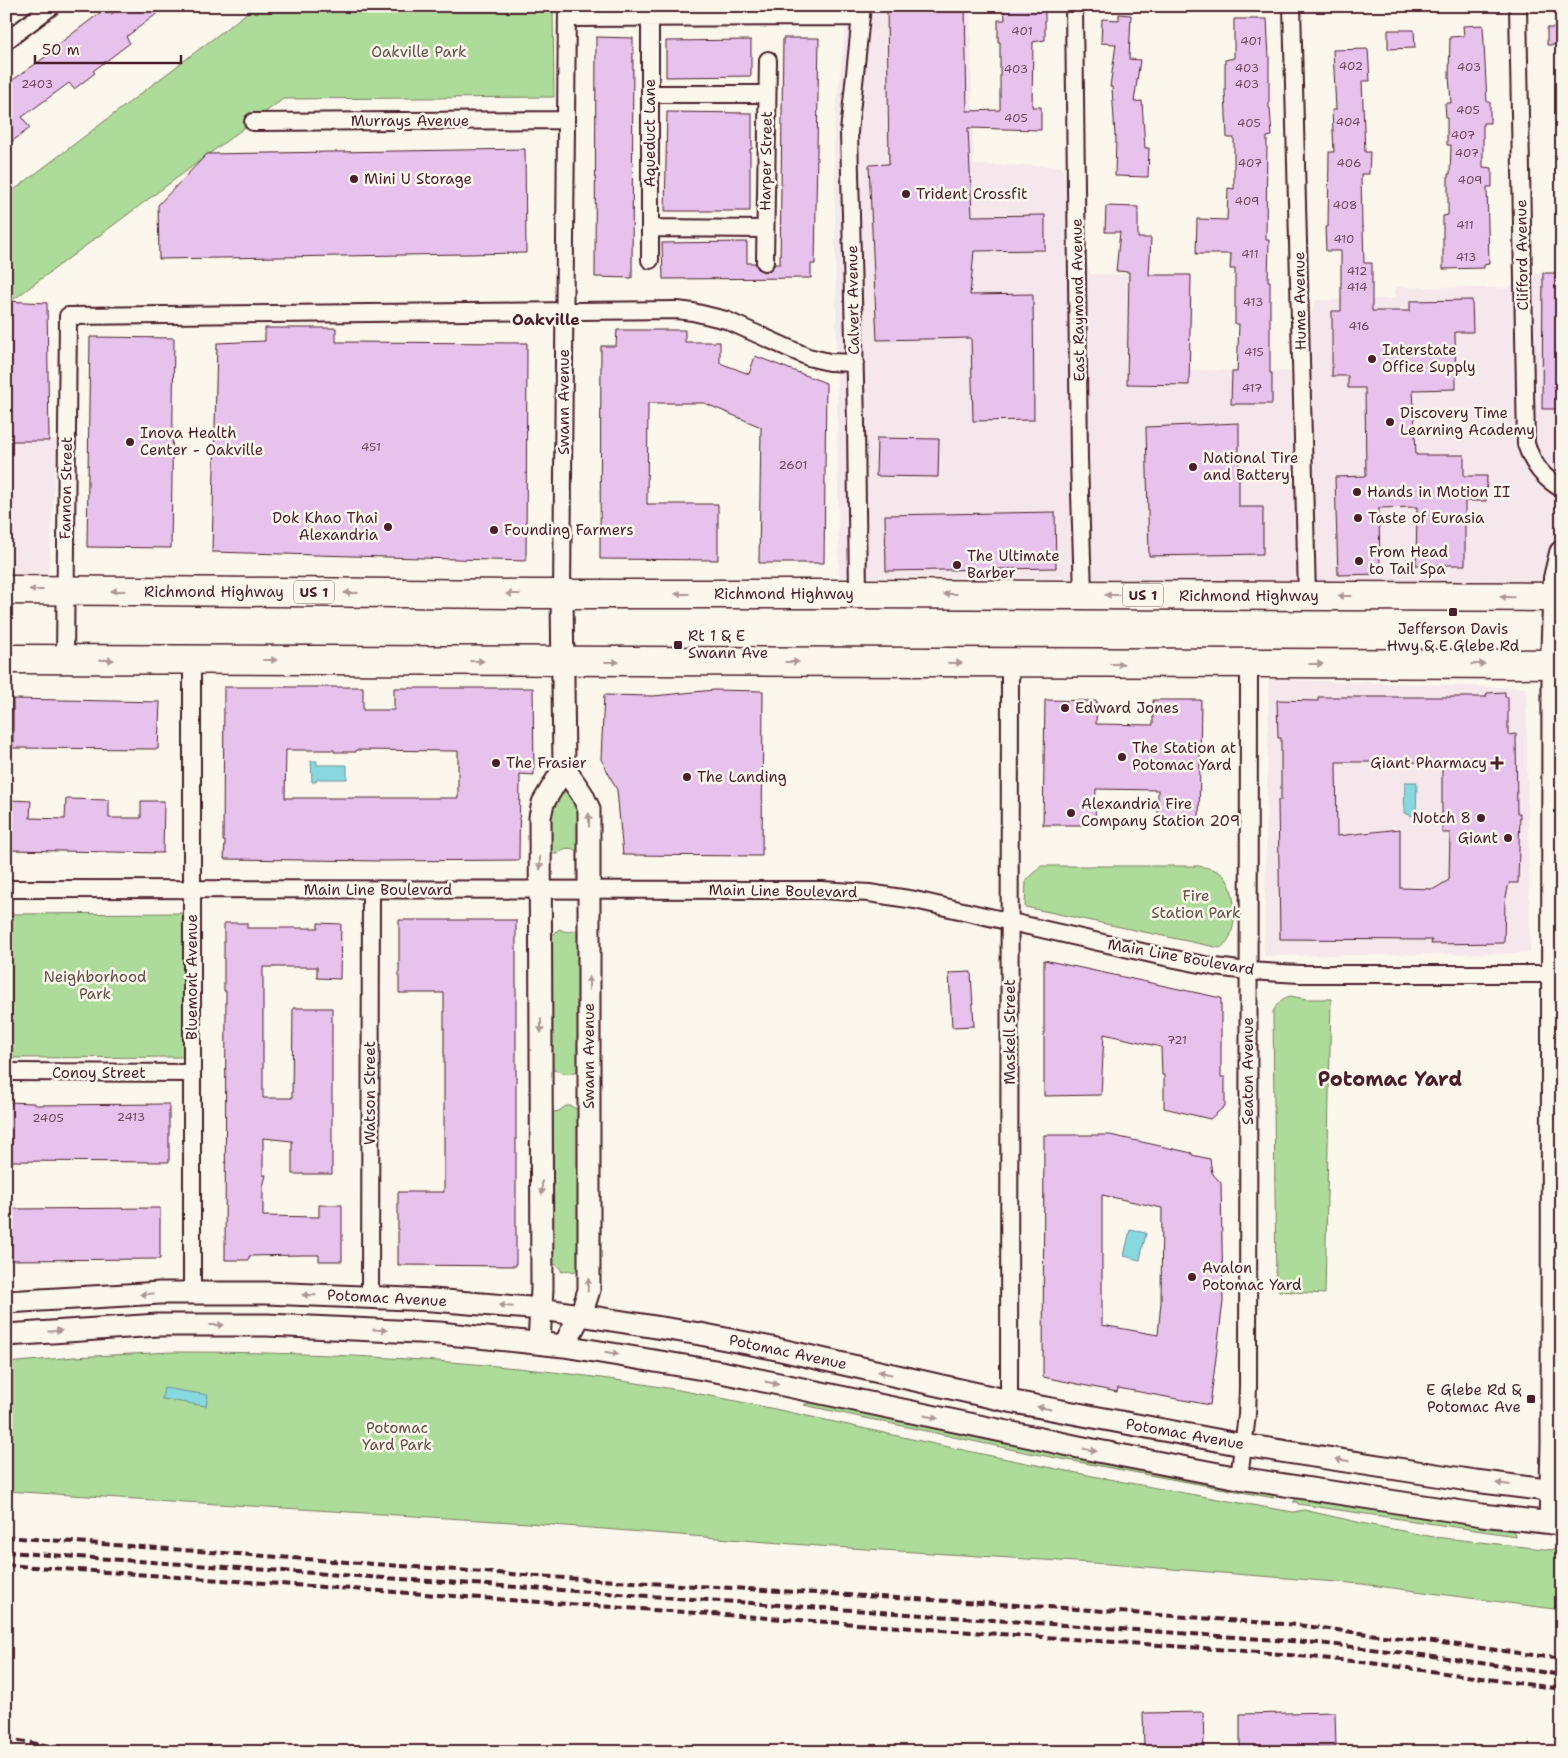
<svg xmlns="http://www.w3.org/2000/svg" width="1568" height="1758" viewBox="0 0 1568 1758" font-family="'Shantell Sans',sans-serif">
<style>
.built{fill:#f5e7ec}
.green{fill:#addb9a;stroke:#7c7d62}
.water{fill:#87d8df;stroke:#6f8e97}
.building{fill:#e6c2ed;stroke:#4a1f2b;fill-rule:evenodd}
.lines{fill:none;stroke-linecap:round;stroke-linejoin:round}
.minor-casing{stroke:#4a1f2b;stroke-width:20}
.tertiary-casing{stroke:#4a1f2b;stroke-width:25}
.secondary-casing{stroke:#4a1f2b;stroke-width:28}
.trunk-casing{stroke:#4a1f2b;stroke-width:31}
.minor{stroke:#fbf7ec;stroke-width:16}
.tertiary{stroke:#fbf7ec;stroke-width:21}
.secondary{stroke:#fbf7ec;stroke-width:24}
.trunk{stroke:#fbf7ec;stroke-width:28}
.rail{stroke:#4a1f2b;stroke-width:4;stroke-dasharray:8 4;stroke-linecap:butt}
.oneway{fill:#ab9695}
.poi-dot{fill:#4a1f2b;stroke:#fbf7ec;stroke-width:2}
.labels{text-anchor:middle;stroke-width:5;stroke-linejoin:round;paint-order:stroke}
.number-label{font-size:12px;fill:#71485c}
.shield{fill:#fbf7ec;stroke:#7f6065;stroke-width:1}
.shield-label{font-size:14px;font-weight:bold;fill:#4a1f2b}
.park-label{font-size:15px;fill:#634e47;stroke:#fbf7ec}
.street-label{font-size:15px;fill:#4a1f2b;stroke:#fbf7ec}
.poi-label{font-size:15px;fill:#4a1f2b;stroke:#fbf7ec;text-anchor:start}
.neighbourhood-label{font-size:16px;font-weight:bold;fill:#4a1f2b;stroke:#fbf7ec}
.district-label{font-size:20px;font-weight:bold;fill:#4a1f2b;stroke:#fbf7ec}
</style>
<rect width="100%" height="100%" fill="#fbf7ec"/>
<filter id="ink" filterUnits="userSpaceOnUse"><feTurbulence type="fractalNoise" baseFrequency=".02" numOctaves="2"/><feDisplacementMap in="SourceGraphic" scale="10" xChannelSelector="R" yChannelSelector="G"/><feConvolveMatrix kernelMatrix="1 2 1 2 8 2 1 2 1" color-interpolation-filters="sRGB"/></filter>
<g filter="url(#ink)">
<path class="built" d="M846,6h124l4,159 87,1 29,108 101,1 -1,95 103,1 23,-71 79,-1v-12l112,1 28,-15h27v315l-239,1 -220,-11 -264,-1 -5,-446 12,-108z
M6,440h51l-9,138h-42z
M1269,679l257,9 4,265 -266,3z"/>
<path class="green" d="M256,6h297l1,91 -271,2 -277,206v-109z
M563,788h6l16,16 -6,49c-7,-7 -15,-6 -22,1h-7v-42z
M1041,866h158c9,2 18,3 25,10 12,13 14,49 4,64 -2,3 -5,6 -8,8l-195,-41 1,-27z
M183,913v144l-177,1v-144z
M559,929c7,3 10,4 17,1l6,5 -2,134c-14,9 -16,3 -30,0v-135h4z
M1290,996l17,3h24l-6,295 -46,-3 -3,-6 -3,-273c4,-8 7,-13 17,-16z
M566,1106h5l7,4 1,157 -5,5 -5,-2 -7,2c-3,-6 -5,-8 -12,-8v-151l9,-2z
M171,1352c158,0 315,8 472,32 100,16 198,40 296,61 118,25 235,47 354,67l11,-2 62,14 68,13 128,14v59l-200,-26 -254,-20 -290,-18 -290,-23 -522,-32v-128l68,-6z
M812,1402l179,39 280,53 3,4 -250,-46 -220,-47z
M1297,1498l216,33 3,5 -218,-32 -1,-2h-4z"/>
<path class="water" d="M311,761h6v4h30v14h-30l-1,3h-4z
M1405,782h12l-1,35 -12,-4z
M1130,1230l16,3 -6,27 -16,-4z
M164,1388l44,7 -2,11 -44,-7z"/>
<path class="building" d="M122,6h45l-41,31 4,6 -37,28 2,2 -21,16 -5,-6 -47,34 8,11 -24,18v-61l42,-30 -1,-2 58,-44 5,6z
M887,6h78l2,105 33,-1v-68h-2v-22h7l-1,-14h41v34l-12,2 -1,65h9v23l-73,-2 4,88 73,-1v35l-71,1 -4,44 63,-1 1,126 -61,1 -2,-83 -94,2 -8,-175 20,-1z
M1119,14l12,1 -2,44 11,1 -6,42 8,-1 3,47h4l-1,29 -33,-1 1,-40h-1l-3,-49h-2l6,-43 -15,-1 1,-24 17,1z
M1234,19h33l2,39v50h1l2,28 -5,1 -1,103h3l-1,41h2v92h2v31h-41l1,-32h5l2,-48h-4v-55h-5l1,-15h-35l1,-35 30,1 1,-32 6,1v-51h-7l-2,-46v-32l9,-2z
M1483,25l4,77h3v21h-7v44l9,1v19h-5l2,77 -5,1v3l-41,1v-53l5,-1v-41h2l1,-29h-4v-27h-1l-1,-15h6l-2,-27 1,-39 14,-1 -1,-10z
M1547,28h15v17h-15z
M1388,30h26l1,18 -27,1z
M596,37l37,1 -1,240 -37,-1z
M783,38h36l-4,226h-4v14l-148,1 -1,-36 85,-1v21h8l4,7 5,2 6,-2 5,-6h5z
M751,40v36l-85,1v-36z
M1368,49l2,32h-8l3,71h5l-1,22h-8l1,53h1l1,36h8v48h38v-10l62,-1 1,32h-18l1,57 -43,1 3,65h48v21h23l-1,25h-21v64h-49l1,-58 -38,1 1,66 -42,1 -3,-98 31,-1 -1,-88h-17v-12h-16v-65h9v-60h-15l-1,-24h3l1,-75h5l-2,-42h4l-3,-60z
M667,112l85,1v36h-2v62h-85z
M525,149l1,104 -367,6 -1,-54 49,-51z
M1106,206l32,1v31h13l-2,37h42l-2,110 -62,-1 2,-112 -13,-1 4,-39h-15z
M1543,273h19v136h-20z
M6,301l41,2 2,138h-43z
M265,328h71v14l191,1 -1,218 -314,-9 5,-209 48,-2z
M617,330h68v12h35v21l29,11 6,-18 71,27 -2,180h-65l2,-136 -57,-24h-56l-1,101h71v56l-118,-1 1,-213h15z
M90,337l84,1 -3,210 -84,-1z
M1239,423v84h24v47l-114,2 -3,-129z
M877,438l62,1 -1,38 -62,-1z
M1055,512l1,56 -170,3 -1,-56z
M224,687h139v23h31v-22h139l1,87 -14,-1 -1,86 -135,1 -160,-2 1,-18h-2zM286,750h48v2h22v-2l102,1v47h-173z
M714,690l49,1 -1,165 -139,-1 -6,-65 -16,-31 3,-64 50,1z
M1505,692v5h3v38l8,-1 1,79h3l-2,70h-9l-4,19 -1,41 -73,1 1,-4 -152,-1 -2,-139h3v-62h-3l-1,-38 41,1v-4h168l1,-4zM1336,762h106v71h8l-1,47 -15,9 -34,-1v-59l-63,7z
M13,699l147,3 -2,47 -145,-1z
M1045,700l52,1 -1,23 57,1v-25h48l-2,124 -41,-1v-33l-62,-1 -1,36h-52z
M66,799l43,1v18h32v-17h23l-1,52 -154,-3 1,-50 21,1 -1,17 35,1z
M399,920h117v346l-118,-1v-73h46v-199h-45z
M224,923h23v5h71v-5l23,1 -1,55 -23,-1v-11h-54v131h29l1,-90h39v166h-40v-33l-29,-3v37h3l-3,12v29l56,1v-12h23v56h-23v-6h-18l-52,1v4h-24l1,-269h-2z
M1044,960l177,38v79h4v29l-15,13 -46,-11v-33h-2l-1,-28 -57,-13 -3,61 -57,1z
M971,972l3,54 -22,1 -3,-54z
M6,1102l28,1v2l135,-1v58l-163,-1z
M1044,1135h66l82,18v2l18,4 2,14 9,10 2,119 -13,103 -92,-17 -1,4 -74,-15zM1102,1195l60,13 -1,94 -3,33 -56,-10z
M160,1208v51l-153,1v-51z
M1203,1712l1,36 -60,1 -1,-36z
M1335,1712l1,35 -96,2v-35z"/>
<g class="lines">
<defs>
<path id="minor" d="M1074,6l5,452 4,136
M1292,6l15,590
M1518,6l8,438c7,21 17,34 36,45
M567,18l294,-1
M6,41l46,-35
M650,94h117
M253,122l313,-2
M650,228l115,1
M650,260v-252
M765,262l3,-202
M562,594l5,-588
M858,594l-2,-171 -7,-291 13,-126
M65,659l3,-343 609,-6 16,2 33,8 82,37 21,5 26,1
M192,660v633
M6,889l816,1 47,3 46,7 245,56 55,11 33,4 52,3h252
M6,1072l186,1
M370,1296l1,-406
M1009,1401l1,-738
M1239,1478l8,-63 1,-29 1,-722"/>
<path id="tertiary" d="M564,768l18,26 7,15v481l-6,19 -19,37
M6,1302l154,-9h106l167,7 109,9 158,25 72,14 237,53 234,44 232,36 87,11
M6,1335l152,-10h109l172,8 125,13 157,26 377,79 141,27 243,37 80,9
M539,1343l3,-54 -2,-472 3,-14 21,-35 -2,-174
M1550,1523l2,-78 1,-781"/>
<path id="secondary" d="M1553,664l3,-86 6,-25"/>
<path id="trunk" d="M6,590l525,4h327l704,3
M6,659l1556,5"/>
</defs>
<use href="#minor" class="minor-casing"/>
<use href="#tertiary" class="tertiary-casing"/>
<use href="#secondary" class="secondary-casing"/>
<use href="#trunk" class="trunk-casing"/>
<use href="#minor" class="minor"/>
<use href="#tertiary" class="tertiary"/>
<use href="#secondary" class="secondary"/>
<use href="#trunk" class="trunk"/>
<path class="rail" d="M6,1537l559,41 499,30 233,17 192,24 73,10
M6,1552l832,57 481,34 121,14 122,18
M6,1565l1253,87 112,11 191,26
M6,1739l84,13"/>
</g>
<defs><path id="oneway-solid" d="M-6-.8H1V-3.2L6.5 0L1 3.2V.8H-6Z" transform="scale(1.25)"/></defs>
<g class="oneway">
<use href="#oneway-solid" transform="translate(36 590) rotate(-180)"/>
<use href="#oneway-solid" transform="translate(118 591) rotate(-180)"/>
<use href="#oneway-solid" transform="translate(351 593) rotate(-180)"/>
<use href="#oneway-solid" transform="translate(513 594) rotate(-180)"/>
<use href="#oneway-solid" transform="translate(682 594) rotate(180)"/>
<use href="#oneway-solid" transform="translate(950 594) rotate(-180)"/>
<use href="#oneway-solid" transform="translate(1112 595) rotate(-180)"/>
<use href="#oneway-solid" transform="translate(1345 596) rotate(-180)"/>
<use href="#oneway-solid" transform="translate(1507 597) rotate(-179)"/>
<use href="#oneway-solid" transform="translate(107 660)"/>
<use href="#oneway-solid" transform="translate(270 660)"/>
<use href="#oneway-solid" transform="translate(477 661)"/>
<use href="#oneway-solid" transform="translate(612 662)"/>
<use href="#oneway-solid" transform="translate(792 662)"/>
<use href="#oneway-solid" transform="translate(955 663)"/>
<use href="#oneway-solid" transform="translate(1117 664)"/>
<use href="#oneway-solid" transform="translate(1316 664)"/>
<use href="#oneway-solid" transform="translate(1478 664)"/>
<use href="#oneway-solid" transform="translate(589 820) rotate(-91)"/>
<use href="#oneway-solid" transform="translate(540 863) rotate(89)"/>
<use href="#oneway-solid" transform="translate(589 983) rotate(-90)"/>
<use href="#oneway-solid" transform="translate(541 1026) rotate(90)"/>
<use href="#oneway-solid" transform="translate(542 1188) rotate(90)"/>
<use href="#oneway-solid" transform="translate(588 1285) rotate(-87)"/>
<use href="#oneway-solid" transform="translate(147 1294) rotate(177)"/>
<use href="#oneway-solid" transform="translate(309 1295) rotate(-178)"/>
<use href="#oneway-solid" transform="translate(506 1306) rotate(-175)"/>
<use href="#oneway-solid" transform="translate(217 1325)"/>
<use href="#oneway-solid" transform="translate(380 1330) rotate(3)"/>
<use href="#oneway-solid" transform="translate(55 1331) rotate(-4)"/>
<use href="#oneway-solid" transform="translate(612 1353) rotate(10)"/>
<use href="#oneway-solid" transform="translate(885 1373) rotate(-167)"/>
<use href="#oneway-solid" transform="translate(772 1383) rotate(12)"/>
<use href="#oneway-solid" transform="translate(1044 1408) rotate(-169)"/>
<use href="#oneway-solid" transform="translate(931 1417) rotate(12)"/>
<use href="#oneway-solid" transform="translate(1090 1450) rotate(12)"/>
<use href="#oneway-solid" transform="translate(1342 1460) rotate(-171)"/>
<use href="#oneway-solid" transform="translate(1503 1484) rotate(-173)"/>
</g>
</g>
<g class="poi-dot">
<circle cx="354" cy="179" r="5"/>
<circle cx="906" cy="194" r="5"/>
<circle cx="1372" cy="359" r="5"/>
<circle cx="1390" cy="422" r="5"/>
<circle cx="130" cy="442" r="5"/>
<circle cx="1193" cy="467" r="5"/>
<circle cx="1357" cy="492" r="5"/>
<circle cx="1358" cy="518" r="5"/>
<circle cx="388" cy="527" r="5"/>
<circle cx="494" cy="530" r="5"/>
<circle cx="1359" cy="561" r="5"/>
<circle cx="957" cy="565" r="5"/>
<rect x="1448" y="607" width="10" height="10" rx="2.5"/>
<rect x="673" y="640" width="10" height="10" rx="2.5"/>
<circle cx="1065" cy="708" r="5"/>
<circle cx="1122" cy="757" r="5"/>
<circle cx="496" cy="763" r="5"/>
<path d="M1494.5 755.5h5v5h5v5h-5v5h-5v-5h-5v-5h5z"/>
<circle cx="687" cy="777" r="5"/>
<circle cx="1071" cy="813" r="5"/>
<circle cx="1481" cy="818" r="5"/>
<circle cx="1508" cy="838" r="5"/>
<circle cx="1192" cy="1277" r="5"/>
<rect x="1526" y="1394" width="10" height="10" rx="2.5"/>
</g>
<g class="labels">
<g class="number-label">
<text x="1022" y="35">401</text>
<text x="1251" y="45">401</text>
<text x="1351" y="70">402</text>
<text x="1469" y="71">403</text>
<text x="1247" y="72">403</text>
<text x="1016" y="73">403</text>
<text x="37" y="88">2403</text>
<text x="1247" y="88">403</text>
<text x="1468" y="114">405</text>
<text x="1016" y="122">405</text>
<text x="1348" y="126">404</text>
<text x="1249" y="127">405</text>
<text x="1463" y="139">407</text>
<text x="1467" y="157">407</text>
<text x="1250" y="167">407</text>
<text x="1349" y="167">406</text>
<text x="1470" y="184">409</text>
<text x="1247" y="205">409</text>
<text x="1345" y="209">408</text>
<text x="1465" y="229">411</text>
<text x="1344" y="243">410</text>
<text x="1250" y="258">411</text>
<text x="1466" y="261">413</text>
<text x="1357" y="275">412</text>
<text x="1357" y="291">414</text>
<text x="1253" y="306">413</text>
<text x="1359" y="330">416</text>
<text x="1254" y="356">415</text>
<text x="1252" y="392">417</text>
<text x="371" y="451">451</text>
<text x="793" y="469">2601</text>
<text x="1177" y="1044">721</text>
<text x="131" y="1121">2413</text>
<text x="48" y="1122">2405</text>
</g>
<g class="shield">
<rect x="294" y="580.5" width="40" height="23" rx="4"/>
<rect x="1123" y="583.5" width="40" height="23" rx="4"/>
</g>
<g class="shield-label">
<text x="314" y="597">US 1</text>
<text x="1143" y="600">US 1</text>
</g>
<g class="park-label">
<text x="419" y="57">Oakville Park</text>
<text x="1196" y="901">Fire<tspan x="1196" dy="17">Station Park</tspan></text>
<text x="95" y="982">Neighborhood<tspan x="95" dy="17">Park</tspan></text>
<text x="397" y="1433">Potomac<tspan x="397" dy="17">Yard Park</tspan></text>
</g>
<g class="street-label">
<text x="410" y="126">Murrays Avenue</text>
<text transform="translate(650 133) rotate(-90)" y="5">Aqueduct Lane</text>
<text transform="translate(766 161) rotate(-89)" y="5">Harper Street</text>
<text transform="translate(1522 255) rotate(-91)" y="5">Clifford Avenue</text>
<text transform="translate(853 300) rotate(-91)" y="5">Calvert Avenue</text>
<text transform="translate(1078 300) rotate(-91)" y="5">East Raymond Avenue</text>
<text transform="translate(1300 301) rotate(-91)" y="5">Hume Avenue</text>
<text transform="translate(564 402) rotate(-90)" y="5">Swann Avenue</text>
<text transform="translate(66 488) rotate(-89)" y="5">Fannon Street</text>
<text x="214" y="597">Richmond Highway</text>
<text x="784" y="599">Richmond Highway</text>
<text x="1249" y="601">Richmond Highway</text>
<text x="378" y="895">Main Line Boulevard</text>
<text transform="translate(783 891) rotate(1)" y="5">Main Line Boulevard</text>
<text transform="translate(1181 957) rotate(10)" y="5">Main Line Boulevard</text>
<text transform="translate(192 977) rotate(-90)" y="5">Bluemont Avenue</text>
<text transform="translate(1010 1032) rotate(-90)" y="5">Maskell Street</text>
<text transform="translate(589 1056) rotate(-90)" y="5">Swann Avenue</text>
<text transform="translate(1248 1071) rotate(-90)" y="5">Seaton Avenue</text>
<text x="99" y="1078">Conoy Street</text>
<text transform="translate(370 1093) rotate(-90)" y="5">Watson Street</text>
<text transform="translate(387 1298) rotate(3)" y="5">Potomac Avenue</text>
<text transform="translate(788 1352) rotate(12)" y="5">Potomac Avenue</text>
<text transform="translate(1185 1434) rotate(10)" y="5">Potomac Avenue</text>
</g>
<g class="poi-label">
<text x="364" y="184">Mini U Storage</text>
<text x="916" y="199">Trident Crossfit</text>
<text x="1382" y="355">Interstate<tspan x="1382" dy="17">Office Supply</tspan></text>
<text x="1400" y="418">Discovery Time<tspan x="1400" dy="17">Learning Academy</tspan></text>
<text x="140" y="438">Inova Health<tspan x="140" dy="17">Center - Oakville</tspan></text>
<text x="1203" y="463">National Tire<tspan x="1203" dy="17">and Battery</tspan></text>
<text x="1367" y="497">Hands in Motion II</text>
<text x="378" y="523" text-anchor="end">Dok Khao Thai<tspan x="378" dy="17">Alexandria</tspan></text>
<text x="1368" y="523">Taste of Eurasia</text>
<text x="504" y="535">Founding Farmers</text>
<text x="1369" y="557">From Head<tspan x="1369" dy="17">to Tail Spa</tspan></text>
<text x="967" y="561">The Ultimate<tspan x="967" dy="17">Barber</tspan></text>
<text x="1453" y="634" text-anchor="middle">Jefferson Davis<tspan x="1453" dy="17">Hwy &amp; E Glebe Rd</tspan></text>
<text x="688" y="641">Rt 1 &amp; E<tspan x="688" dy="17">Swann Ave</tspan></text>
<text x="1075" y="713">Edward Jones</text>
<text x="1132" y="753">The Station at<tspan x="1132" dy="17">Potomac Yard</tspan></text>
<text x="506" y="768">The Frasier</text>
<text x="1487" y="768" text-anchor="end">Giant Pharmacy</text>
<text x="697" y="782">The Landing</text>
<text x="1081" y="809">Alexandria Fire<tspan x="1081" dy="17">Company Station 209</tspan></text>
<text x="1471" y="823" text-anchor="end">Notch 8</text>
<text x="1498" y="843" text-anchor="end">Giant</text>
<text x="1202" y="1273">Avalon<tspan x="1202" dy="17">Potomac Yard</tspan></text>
<text x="1521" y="1395" text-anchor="end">E Glebe Rd &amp;<tspan x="1521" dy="17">Potomac Ave</tspan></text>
</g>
<g class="neighbourhood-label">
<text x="546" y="325">Oakville</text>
</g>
<g class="district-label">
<text x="1390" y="1086">Potomac Yard</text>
</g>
</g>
<rect width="1568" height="1758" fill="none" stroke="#fbf7ec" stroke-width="25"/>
<rect x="12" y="12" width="1543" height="1733" fill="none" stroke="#4a1f2b" stroke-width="2" filter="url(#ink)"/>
<path d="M35 55v8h146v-8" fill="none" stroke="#4a1f2b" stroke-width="2.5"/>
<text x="42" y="55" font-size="15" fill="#4a1f2b" stroke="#fbf7ec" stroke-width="4" paint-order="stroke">50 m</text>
</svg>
